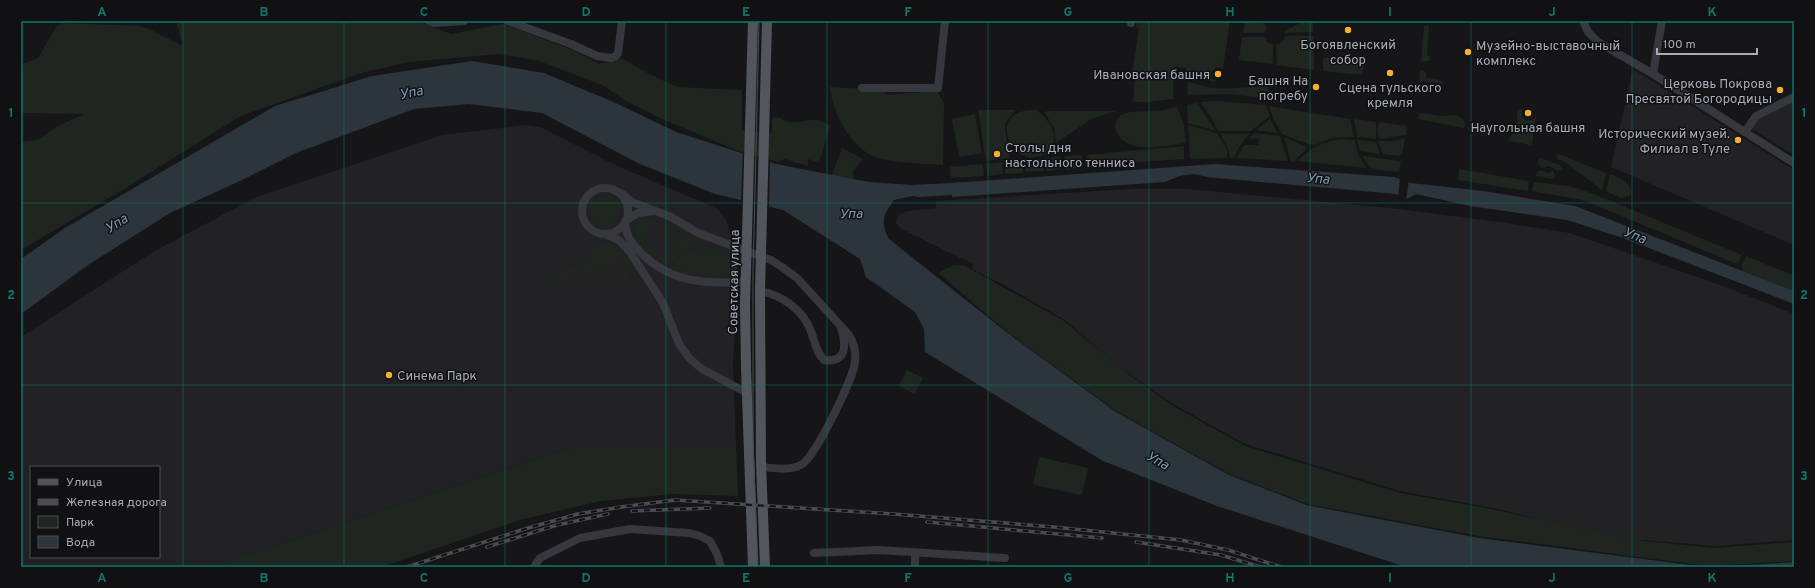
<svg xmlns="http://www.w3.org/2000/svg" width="1815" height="588" viewBox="0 0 1815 588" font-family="Overpass,sans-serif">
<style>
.built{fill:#222225;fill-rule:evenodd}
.green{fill:#1e261f}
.water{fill:#2c353c}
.pier{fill:#161618}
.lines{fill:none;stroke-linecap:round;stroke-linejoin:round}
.river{stroke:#2c353c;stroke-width:12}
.minor{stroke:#37383d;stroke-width:8}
.major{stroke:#53555c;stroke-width:10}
.tram{stroke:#4a4c52;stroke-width:1}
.rail-casing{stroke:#4a4c52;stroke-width:3.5}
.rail{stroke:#111113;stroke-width:2;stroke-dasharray:6;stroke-linecap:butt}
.grid{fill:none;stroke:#0f766e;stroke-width:1;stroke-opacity:0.55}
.poi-dot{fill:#f2b134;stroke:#111113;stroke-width:1.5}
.labels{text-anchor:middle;stroke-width:3;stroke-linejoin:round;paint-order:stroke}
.poi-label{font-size:13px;fill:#a8adb8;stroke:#111113;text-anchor:end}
.street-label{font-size:13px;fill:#a8adb8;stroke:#111113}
.water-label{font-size:14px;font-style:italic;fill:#7f9bb3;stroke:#111113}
.neatline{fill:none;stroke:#0f766e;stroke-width:1.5}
.grid-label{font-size:13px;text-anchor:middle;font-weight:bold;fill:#0f766e}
</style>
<rect width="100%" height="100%" fill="#161618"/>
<path class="built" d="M1633,69l161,101v75l-183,-78z
M1794,101v54l-43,-27 6,-8z
M527,125l13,2 75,38 101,43 10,11 5,18 6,58 -4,68 3,84h-164l-361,120h-190v-230l132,-85 101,-54 188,-63zM31,467h128v90h-128z
M1131,189h56l212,20 107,14 64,10 153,53 71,28v226l-78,6 -72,-6 -13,2 -133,-33 -98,-18 -155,-47 -72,-40 -54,-37 -54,-47 -59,-34 -34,-17 1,-5 -72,-35 -5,-6 2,-7 8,-5 30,-3v-7z"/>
<path class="green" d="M176,21l91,1 2,-1h149l33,13 52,-10 70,26 26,14 22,-6 30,17 26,12 65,3v40l30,3v-13l2,-3c8,0 9,4 15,5 17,3 22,-9 41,4l-11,37 -11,-4v7l-23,-7 -7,3 -37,-10 -79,-33 -34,-17 -26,-17 -63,-24 -40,-7 -90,8 -48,11 -122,44 -115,72 -103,61v-108l17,-2 18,-13 28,-13 -63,-1v-48l17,-7 18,-31 7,-4 76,3 8,2 36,18z
M1137,21h93l-7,48 -7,-2 -5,6 1,5 4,3 -1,1 -30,-6 1,-8 -12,-1 -1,32 -24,3h-16l2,-25 -3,-1 7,-48 -3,-1z
M1245,21h17l5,7 -3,5h-21z
M1304,21h9v11l-28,1v-2z
M1424,26h5l-2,30h3l-1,5h-8z
M1285,36h29v34l-37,-5 -1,-20 7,-4z
M1242,37h22l4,6 5,1v20l-34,-4z
M1365,57l-3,18 -39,-4v-13z
M1420,70l6,2v6l14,2 5,4 -26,-3z
M1187,82c8,1 16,5 24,6 19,2 38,-2 57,-1l-2,11 -38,-4 -40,1z
M830,87l54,3 1,5 52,-4 7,12 -1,62c-16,-1 -58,-3 -71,-9 -24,-13 -39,-43 -42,-69z
M1217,101l49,4 4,11 -19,15h-33l-7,-14 -11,-15z
M1197,103l19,28 -28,-8 -1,-18z
M1269,106l81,13 4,18 -22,1 -17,7 -7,-1 -26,-10 -9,-16z
M1177,107l7,18 2,18c-23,3 -60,13 -71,-14 0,-23 23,-16 37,-18 8,0 17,-3 25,-4z
M1517,109l5,1v7l5,4 6,-2 3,-4 -4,30 -24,-4c7,-11 10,-18 9,-32z
M978,110h38l-9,10 -2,5 4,33 -23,3z
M1036,110c14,9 27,30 10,43 -31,22 -65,-44 -10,-43z
M1047,111h69l-25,8 -35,24 -2,-15 -9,-15z
M1419,113l24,3 14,-1c5,4 10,6 7,13l-46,-9z
M975,114l7,39 -23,4 -7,-38z
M1270,119l8,14 -22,-3z
M1354,119l22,3v17l-19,-2z
M1379,122l28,4 -1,9 -27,4 -2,-8z
M1476,122c9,2 13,5 13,14l-21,-6 4,-7z
M1188,125l29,8 10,17v8l-37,1z
M1220,133l12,1 18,-1 -11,14 -5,11h-4l-2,-9z
M1254,133l26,3 8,25 -51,-3 7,-13h14l1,-6 -10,-1z
M1284,137l23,10 -1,3 -7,6 -5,6h-3z
M1405,138l-3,16 -3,2 -16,-2 -5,-13h16z
M1341,139l14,1 3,15 9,13 -70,-7c13,-13 26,-19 44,-22z
M1357,140l19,2 4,12 -20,-3z
M1184,146v13l-97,7v-11z
M842,148l21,11 -10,12 1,10 -22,-6z
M1559,154l47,19 -4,17 -37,-28 -8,-3 -1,-4z
M1082,155v4l-6,1v8l-11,1 -1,-13z
M1362,156l39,5 -2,11 -28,-3z
M1061,157l1,12 -16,2 -2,-13z
M1539,158l21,7 2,4 -4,2 -9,-5 -8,2 -3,-4z
M1042,159l1,12 -18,1v-11z
M1022,160l1,13 -18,1v-12z
M1002,162l1,12 -16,2 -1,-12z
M983,164l1,12 -33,2 -1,-11z
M1459,169l70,12 -1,10 -70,-11z
M1540,170l7,3 6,-2 2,4 -2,4 -17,-3 1,-4z
M1610,174c9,4 21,8 22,19l-3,3 -8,2 -15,-7z
M1534,182l35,4 22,7 151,62 -5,9 -154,-64 -51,-9z
M590 211a15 15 0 1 1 30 0a15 15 0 1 1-30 0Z
M650,219l6,2v4l-4,1 -8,16 3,5 22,12 13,-24 20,10c-18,1 -23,7 -32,21 -16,-7 -28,-18 -37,-32l3,-11 3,-3z
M662,223l16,9 -3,5 -15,-8z
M608,242l5,1 5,6v11l-3,4 -63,21v-7c7,-11 22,-8 31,-15 6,-5 7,-14 13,-19z
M696,249l17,2 25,8 -1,16h-37l-28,-7 8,-12z
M1746,256l48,20v15l-51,-20v-4l-2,-1z
M626,258h3l6,9 -4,-1 -3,4 3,11 -12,3z
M954,265l11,1 99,55 64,53 45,32 72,40 155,47 81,14 162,34 73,7 78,-6v19l-86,5 -230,-30 -171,-32 -80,-31 -111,-62 -105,-76 -73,-62z
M907,370l16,8 -8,16 -16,-8z
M572,447h164l2,49 -65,-2 -72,7 -81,19 -139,47h-170z
M1039,457l49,11 -6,27 -49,-10z"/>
<path class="water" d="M472,61l72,12 74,31 58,28 100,32 93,18 44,3 21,-1v11l-22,1 -18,4c-11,16 -14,21 -5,39l121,96 106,77 111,62 79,31 173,33 227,29h-300l-189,-61 -114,-45 -178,-109 -1,-23 -9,-17 -49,-35 -6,-18 -77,-49 -68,-16 -75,-30 -98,-51 -73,-9 -55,5 -118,44 -56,28 -70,32 -82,52 -67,49v-55l44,-31 210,-122 97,-30z
M1215,164l179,13 17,6 72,8 92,15 219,85v13l-171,-66 -56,-18 -97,-14 -54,-12 -9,5 -11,-5 -190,-17c-15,-6 -27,-1 -41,5l-213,15v-14z
M1794,562v5h-79z"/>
<path class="pier" d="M743,151l27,9 -1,49 -28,-7z
M1400,178l9,2 -3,21 -8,-4z"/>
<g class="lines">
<path class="river" d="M918,191l50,-3"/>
<path class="minor" d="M429,21l5,2 30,-2
M508,21l63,23 26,12 15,2 4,-2 2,-3 4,-32
M1583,21l5,11 10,10 55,32 141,89
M1131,23v-2
M1653,74l9,-53
M862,88h76l7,-67
M1745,132l11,-16 38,-19
M582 211a23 23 0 1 1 46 0a23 23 0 1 1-46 0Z
M621,193l11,9 39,15 27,16 73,27 11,7 15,11 52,57c5,8 7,18 6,27 -2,17 -40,96 -54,103 -12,6 -27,3 -40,2
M626,220l12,-7 15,-2
M625,223c0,12 7,21 15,29 30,31 65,32 106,30
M605,234l14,6 11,12 33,51 16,41 11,15 12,10 45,24
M760,291c21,4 42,18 50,38 5,11 5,22 14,31 24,3 22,-16 17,-32
M814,553l65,-3 126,8
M534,567l6,-9 40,-20 50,-9 59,4 11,3 10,5 7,13 4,13
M915,567v-15"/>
<path class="major" d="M753,567l-7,-199 -1,-64 8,-283
M765,567l-4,-104 -1,-172 7,-270"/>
<path class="tram" d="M758,567l-5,-124v-168l6,-254"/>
<defs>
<path id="rail" d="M632,511l78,-3
M927,522l175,16
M1136,542l85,13 39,12
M487,547l70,-22 51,-11
M407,567l121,-39 50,-14 43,-7 54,-7 219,14 160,13 127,13 47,10 53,17"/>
</defs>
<use href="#rail" class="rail-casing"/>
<use href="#rail" class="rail"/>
</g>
<path class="grid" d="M183,21v546M344,21v546M505,21v546M666,21v546M827,21v546M988,21v546M1149,21v546M1310,21v546M1471,21v546M1632,21v546M21,203h1773M21,385h1773"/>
<g class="poi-dot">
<circle cx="1348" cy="30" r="4"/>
<circle cx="1468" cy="52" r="4"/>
<circle cx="1390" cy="73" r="4"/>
<circle cx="1218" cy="74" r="4"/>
<circle cx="1316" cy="87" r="4"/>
<circle cx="1780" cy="90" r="4"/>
<circle cx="1528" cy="113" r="4"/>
<circle cx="1738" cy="140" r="4"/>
<circle cx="997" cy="154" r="4"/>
<circle cx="389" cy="375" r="4"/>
</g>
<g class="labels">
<g class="poi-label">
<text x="1348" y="49" text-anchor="middle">Богоявленский<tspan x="1348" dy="15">собор</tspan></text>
<text x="1476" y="50" text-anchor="start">Музейно-выставочный<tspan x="1476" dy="15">комплекс</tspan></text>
<text x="1210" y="79">Ивановская башня</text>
<text x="1308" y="85">Башня На<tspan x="1308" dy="15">погребу</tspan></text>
<text x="1772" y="88">Церковь Покрова<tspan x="1772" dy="15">Пресвятой Богородицы</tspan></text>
<text x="1390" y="92" text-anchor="middle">Сцена тульского<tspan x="1390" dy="15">кремля</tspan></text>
<text x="1528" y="132" text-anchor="middle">Наугольная башня</text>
<text x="1730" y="138">Исторический музей.<tspan x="1730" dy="15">Филиал в Туле</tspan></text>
<text x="1005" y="152" text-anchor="start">Cтолы дня<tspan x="1005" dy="15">настольного тенниса</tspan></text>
<text x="397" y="380" text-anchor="start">Синема Парк</text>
</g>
<g class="street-label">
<text transform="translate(733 282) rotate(-89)" y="5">Советская улица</text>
</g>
<g class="water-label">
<text transform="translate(411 92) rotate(-12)" y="5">Упа</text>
<text transform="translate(1318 178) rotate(5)" y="5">Упа</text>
<text x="851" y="218">Упа</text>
<text transform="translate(116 223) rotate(-32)" y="5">Упа</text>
<text transform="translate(1635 235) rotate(22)" y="5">Упа</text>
<text transform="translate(1158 460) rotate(30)" y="5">Упа</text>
</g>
</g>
<rect width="1815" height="588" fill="none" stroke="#111113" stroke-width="44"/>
<rect x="30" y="466" width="130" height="92" fill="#111113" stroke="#4d4f55"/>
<rect x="38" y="479" width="20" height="6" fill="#53555c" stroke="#4d4f55"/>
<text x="66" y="486" font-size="12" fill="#a8adb8">Улица</text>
<rect x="38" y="499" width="20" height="6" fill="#4a4c52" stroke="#4d4f55"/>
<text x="66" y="506" font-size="12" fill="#a8adb8">Железная дорога</text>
<rect x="38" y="516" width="20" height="12" fill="#1e261f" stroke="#4d4f55"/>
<text x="66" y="526" font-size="12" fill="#a8adb8">Парк</text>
<rect x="38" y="536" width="20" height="12" fill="#2c353c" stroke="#4d4f55"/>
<text x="66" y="546" font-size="12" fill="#a8adb8">Вода</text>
<path d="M1657 48v6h100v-6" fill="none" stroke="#a8adb8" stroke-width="2"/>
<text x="1663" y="48" font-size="12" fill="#a8adb8" stroke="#111113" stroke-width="3" paint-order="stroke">100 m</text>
<rect x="22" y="22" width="1771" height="544" class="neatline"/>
<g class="grid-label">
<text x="102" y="16">A</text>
<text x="264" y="16">B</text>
<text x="424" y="16">C</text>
<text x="586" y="16">D</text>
<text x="746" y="16">E</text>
<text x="908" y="16">F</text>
<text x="1068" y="16">G</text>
<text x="1230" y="16">H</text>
<text x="1390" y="16">I</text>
<text x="1552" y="16">J</text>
<text x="1712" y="16">K</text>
<text x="11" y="117">1</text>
<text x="1804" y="117">1</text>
<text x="11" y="299">2</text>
<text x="1804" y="299">2</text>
<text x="11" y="480">3</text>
<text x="1804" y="480">3</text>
<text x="102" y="582">A</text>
<text x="264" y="582">B</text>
<text x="424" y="582">C</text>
<text x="586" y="582">D</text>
<text x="746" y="582">E</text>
<text x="908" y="582">F</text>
<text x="1068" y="582">G</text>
<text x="1230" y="582">H</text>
<text x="1390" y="582">I</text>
<text x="1552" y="582">J</text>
<text x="1712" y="582">K</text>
</g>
</svg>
